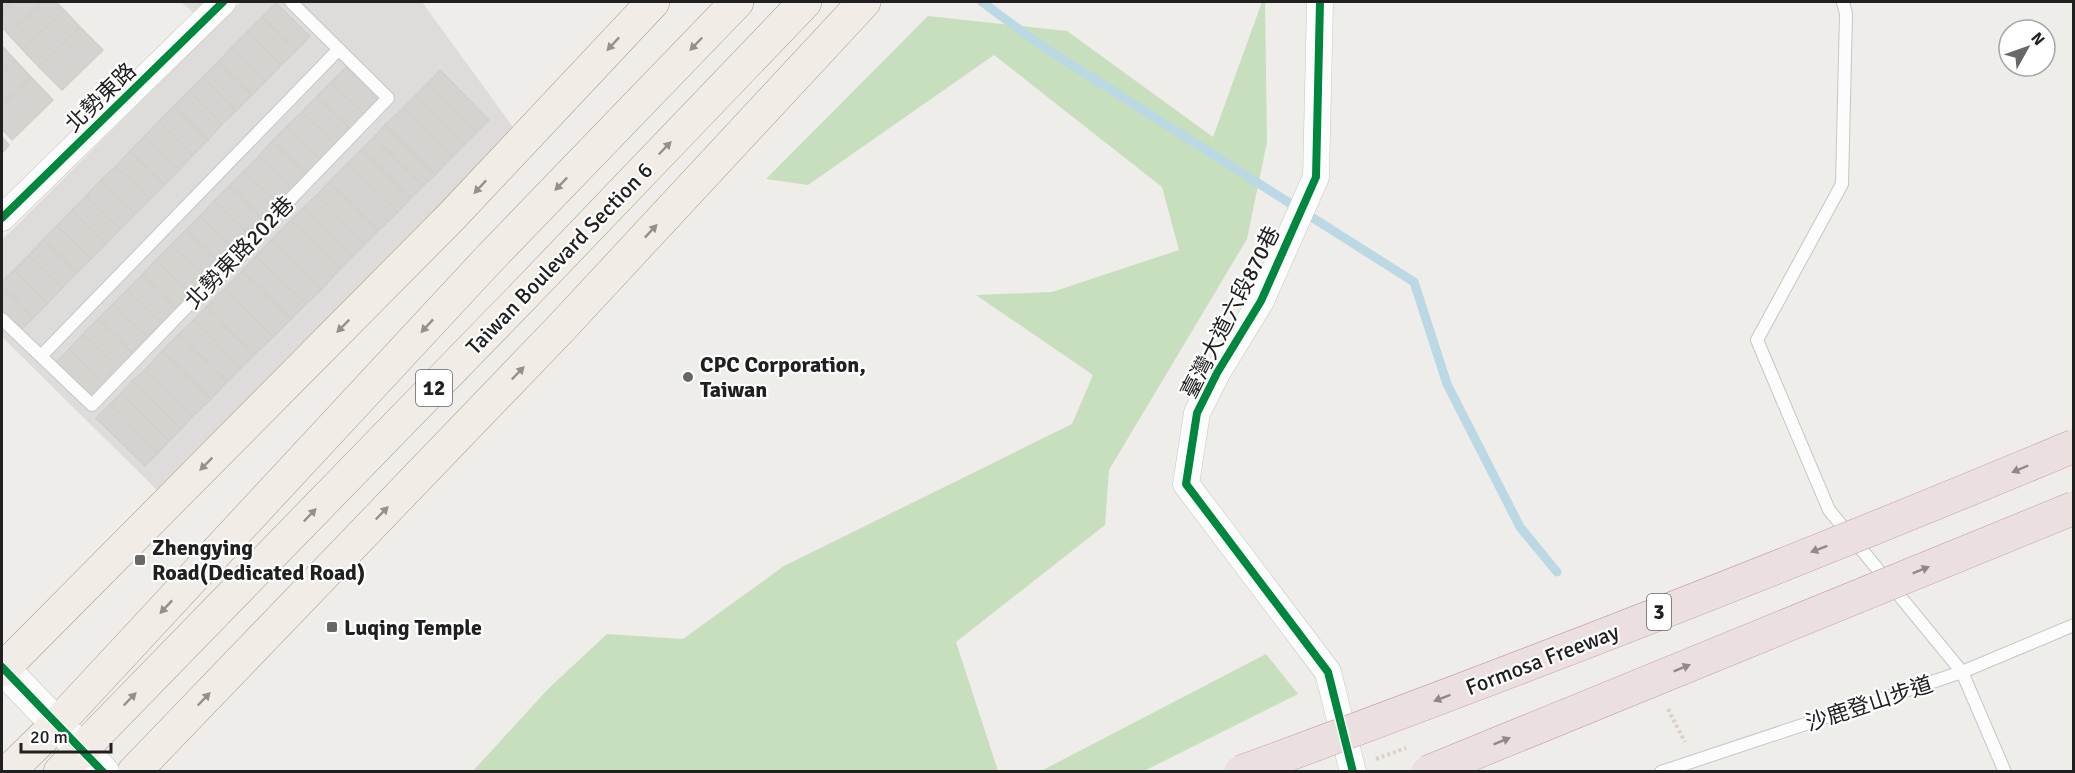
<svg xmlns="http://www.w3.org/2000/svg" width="2075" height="773" viewBox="0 0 2075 773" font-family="Signika,'Noto Sans TC',sans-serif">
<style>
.residential{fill:#dedcda}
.forest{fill:#c7dfbd}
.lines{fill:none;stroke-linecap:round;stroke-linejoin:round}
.stream{stroke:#bad9e4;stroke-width:9}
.building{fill:#d5d3d0;stroke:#d2cfca;stroke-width:1.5}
.service-casing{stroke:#c7c6c5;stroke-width:14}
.minor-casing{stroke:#c7c6c5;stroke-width:27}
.tertiary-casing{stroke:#c7c6c5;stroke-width:33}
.primary-casing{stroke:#a59d85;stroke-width:34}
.path{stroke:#dcceca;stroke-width:4;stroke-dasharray:3 3;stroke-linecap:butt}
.service{stroke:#fcfcfc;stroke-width:12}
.minor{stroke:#fcfcfc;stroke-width:26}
.tertiary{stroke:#fcfcfc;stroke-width:32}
.primary{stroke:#f1ede6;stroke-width:33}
.motorway-bridge-casing{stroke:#c69ea8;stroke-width:34;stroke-linecap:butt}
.motorway-bridge{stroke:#ebdfe0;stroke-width:33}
.cycleway-casing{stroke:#fff;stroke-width:11}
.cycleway{stroke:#00873e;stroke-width:8}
.oneway{fill:#93918d}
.oneway2{fill:#90898a}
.poi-dot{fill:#686866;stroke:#fff;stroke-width:2}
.labels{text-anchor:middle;stroke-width:4.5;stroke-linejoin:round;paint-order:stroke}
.shield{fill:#fff;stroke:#636363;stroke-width:1.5}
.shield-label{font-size:21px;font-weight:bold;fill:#202020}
.street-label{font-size:22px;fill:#202020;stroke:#fff}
.poi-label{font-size:22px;font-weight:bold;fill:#202020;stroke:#fff;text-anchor:start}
</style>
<rect width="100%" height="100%" fill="#eeede9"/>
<path class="residential" d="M181,2h28l-12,14z
M241,2h181l93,128 -354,364 -159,-157v-97z"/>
<path class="forest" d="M1262,2h3l2,140 -20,97 -138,231 -4,55 -149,117 42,129h-525l75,-82 59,-55 76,5 101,-73 288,-142 21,-49 -117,-80 76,-3 127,-42 -17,-63 -168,-132 -186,130 -42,-6 162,-163 139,15 146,106z
M1266,654l32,40 -154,77h-103z"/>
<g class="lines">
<path class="stream" d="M982,2l57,42 375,238 33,102 73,143 37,45"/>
</g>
<path class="building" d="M2,2h10l-10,10z
M12,2h31l-35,32 -6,-7v-15z
M43,2h13l8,8 -41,40 -15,-16z
M276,3l34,33 -14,15 -34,-34z
M64,10l16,17 -41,40 -16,-17z
M262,17l34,34 -15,14 -34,-33z
M80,27l23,23 -41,40 -23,-23z
M247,32l34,33 -15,16 -34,-34z
M2,46l13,14 -13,13z
M232,47l34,34 -14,14 -34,-33z
M15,60l16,17 -29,28v-32z
M218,62l34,33 -16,16 -33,-34z
M346,67l33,34 -14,14 -34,-33z
M440,70l49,50 -12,12 -49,-49z
M31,77l22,23 -41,40 -10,-11v-24z
M203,77l33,34 -14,13 -33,-33z
M331,82l34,33 -14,15 -34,-34z
M428,83l49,49 -12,12 -49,-49z
M189,91l33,33 -14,16 -34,-34z
M416,95l49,49 -13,13 -49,-49z
M317,96l34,34 -15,15 -34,-33z
M174,106l34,34 -15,15 -34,-34z
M403,108l49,49 -17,18 -50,-50z
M302,112l34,33 -15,15 -34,-34z
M159,121l34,34 -14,15 -34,-34z
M385,125l50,50 -12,11 -49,-49z
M287,126l34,34 -14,15 -35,-34z
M145,136l34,34 -15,15 -34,-34z
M2,137l7,8 -7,8z
M374,137l49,49 -12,12 -50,-48z
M272,141l35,34 -15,14 -33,-33z
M361,150l50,48 -13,14 -50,-49z
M130,151l34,34 -14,14 -34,-33z
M259,156l33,33 -14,15 -34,-33z
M348,163l50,49 -20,19 -49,-49z
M116,166l34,33 -15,15 -34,-34z
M244,171l34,33 -15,15 -34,-33z
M101,180l34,34 -15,15 -34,-33z
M329,182l49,49 -13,13 -48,-49z
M229,186l34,33 -15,15 -34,-33z
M317,195l48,49 -12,12 -49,-49z
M86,196l34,33 -14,15 -34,-34z
M214,201l34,33 -14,15 -34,-33z
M304,207l49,49 -13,13 -49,-49z
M72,210l34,34 -15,15 -34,-33z
M200,216l34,33 -14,14 -34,-33z
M291,220l49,49 -18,20 -50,-50z
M57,226l34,33 -14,14 -34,-33z
M186,230l34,33 -15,15 -34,-33z
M272,239l50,50 -16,15 -50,-48z
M43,240l34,33 -15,15 -33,-33z
M171,245l34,33 -15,15 -34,-33z
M29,255l33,33 -14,15 -34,-33z
M256,256l50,48 -15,15 -49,-48z
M156,260l34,33 -14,15 -34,-33z
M14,270l34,33 -15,15 -31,-31v-5z
M242,271l49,48 -18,18 -48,-49z
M142,275l34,33 -15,15 -34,-33z
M2,287l31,31 -15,15 -16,-17z
M225,288l48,49 -19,18 -48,-48z
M127,290l34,33 -14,14 -34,-33z
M113,304l34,33 -15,15 -34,-33z
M206,307l48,48 -13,13 -47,-48z
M98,319l34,33 -15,15 -34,-33z
M194,320l47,48 -14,14 -48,-48z
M83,334l34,33 -14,15 -34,-33z
M179,334l48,48 -16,17 -49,-48z
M69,349l34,33 -15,15 -34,-33z
M162,351l49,48 -19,18 -47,-47z
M145,370l47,47 -11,12 -49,-48z
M132,381l49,48 -12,12 -48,-48z
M121,393l48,48 -11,12 -48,-49z
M110,404l48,49 -13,13 -49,-48z"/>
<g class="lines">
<defs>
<path id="service" d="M1843,2l3,12 -4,170 -85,156 72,170 133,162 43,100
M2,319l90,86 296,-307 -97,-96
M41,356l298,-307
M1661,772l301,-100 112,-47"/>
<path id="minor" d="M1320,2l-4,175 -55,124 -44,72 -20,40 -11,71 142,188 25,100
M2,218l221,-216"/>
<path id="tertiary" d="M2,667l101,105"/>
<path id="primary" d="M2,670l450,-454 201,-214
M8,772l49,-48 432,-465 248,-257
M60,772l469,-482 276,-288
M134,772l427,-444 303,-326"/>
</defs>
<use href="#service" class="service-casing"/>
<use href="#minor" class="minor-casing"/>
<use href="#tertiary" class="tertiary-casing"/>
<use href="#primary" class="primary-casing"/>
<path class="path" d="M1668,709l17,33
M1376,759l30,-11"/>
<use href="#service" class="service"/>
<use href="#minor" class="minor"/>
<use href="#tertiary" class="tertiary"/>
<use href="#primary" class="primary"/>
<defs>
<path id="motorway-bridge" d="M1241,772c280,-103 558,-211 833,-326
M1428,772l646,-264"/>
</defs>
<use href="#motorway-bridge" class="motorway-bridge-casing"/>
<use href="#motorway-bridge" class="motorway-bridge"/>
<defs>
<path id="cycleway" d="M1320,2l-4,175 -55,124 -44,72 -20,40 -11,71 142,188 25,100
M2,218l221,-216
M2,667l101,105"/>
</defs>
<use href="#cycleway" class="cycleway-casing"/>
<use href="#cycleway" class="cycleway"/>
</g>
<defs><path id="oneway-solid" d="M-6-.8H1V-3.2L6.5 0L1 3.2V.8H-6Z" transform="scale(1.5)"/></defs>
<g class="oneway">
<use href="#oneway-solid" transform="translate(613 44) rotate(133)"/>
<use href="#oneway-solid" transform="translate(696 44) rotate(134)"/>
<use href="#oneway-solid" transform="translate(665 148) rotate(-46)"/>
<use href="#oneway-solid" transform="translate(561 184) rotate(134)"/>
<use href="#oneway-solid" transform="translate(480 187) rotate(133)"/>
<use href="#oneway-solid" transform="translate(651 231) rotate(-47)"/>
<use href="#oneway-solid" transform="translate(343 326) rotate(135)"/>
<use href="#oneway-solid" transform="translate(427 326) rotate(133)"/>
<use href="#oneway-solid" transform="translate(518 373) rotate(-46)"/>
<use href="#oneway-solid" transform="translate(206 464) rotate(135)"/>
<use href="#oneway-solid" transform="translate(382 513) rotate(-46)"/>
<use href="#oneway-solid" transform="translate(310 515) rotate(-46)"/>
<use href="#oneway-solid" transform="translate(166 607) rotate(133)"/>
<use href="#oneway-solid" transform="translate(130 699) rotate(-46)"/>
<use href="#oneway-solid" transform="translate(204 699) rotate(-46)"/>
</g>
<g class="oneway2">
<use href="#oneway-solid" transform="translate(2020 469) rotate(157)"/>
<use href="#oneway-solid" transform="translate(1819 549) rotate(159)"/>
<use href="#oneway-solid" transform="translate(1921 570) rotate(-22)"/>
<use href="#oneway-solid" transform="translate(1682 668) rotate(-22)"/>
<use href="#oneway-solid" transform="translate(1442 698) rotate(159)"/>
<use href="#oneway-solid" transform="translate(1502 741) rotate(-22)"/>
</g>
<g class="poi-dot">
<circle cx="688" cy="377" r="6"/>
<rect x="134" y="554" width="12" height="12" rx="3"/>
<rect x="326" y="621" width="12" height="12" rx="3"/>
</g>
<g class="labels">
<g class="shield">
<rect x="416" y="370" width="36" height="36" rx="4.5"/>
<rect x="1647" y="594" width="24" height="36" rx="4.5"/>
</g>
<g class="shield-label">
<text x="434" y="395">12</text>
<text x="1659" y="619">3</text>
</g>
<g class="street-label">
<text transform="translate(100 97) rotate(-44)" y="8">北勢東路</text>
<text transform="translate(239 252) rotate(-46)" y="8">北勢東路202巷</text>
<text transform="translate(559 258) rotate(-46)" y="8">Taiwan Boulevard Section 6</text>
<text transform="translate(1230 312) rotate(-63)" y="8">臺灣大道六段870巷</text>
<text transform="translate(1542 659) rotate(-21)" y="8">Formosa Freeway</text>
<text transform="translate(1869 703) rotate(-18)" y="8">沙鹿登山步道</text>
</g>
<g class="poi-label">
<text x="700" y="372">CPC Corporation,<tspan x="700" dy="25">Taiwan</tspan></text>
<text x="152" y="555">Zhengying<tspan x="152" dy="25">Road(Dedicated Road)</tspan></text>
<text x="344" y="635">Luqing Temple</text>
</g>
</g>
<rect width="2075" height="773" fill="none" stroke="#202020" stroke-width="6"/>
<g transform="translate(2027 48) rotate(50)"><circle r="28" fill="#ffffff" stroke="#a6a6a6" stroke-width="1.5"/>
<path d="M0-4.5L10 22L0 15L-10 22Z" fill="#686866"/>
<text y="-9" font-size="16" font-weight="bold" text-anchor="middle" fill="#202020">N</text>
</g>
<path d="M21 743v9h90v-9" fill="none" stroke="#202020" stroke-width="3"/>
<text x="30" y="743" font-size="18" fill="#202020" stroke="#ffffff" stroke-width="4.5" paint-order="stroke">20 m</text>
</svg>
